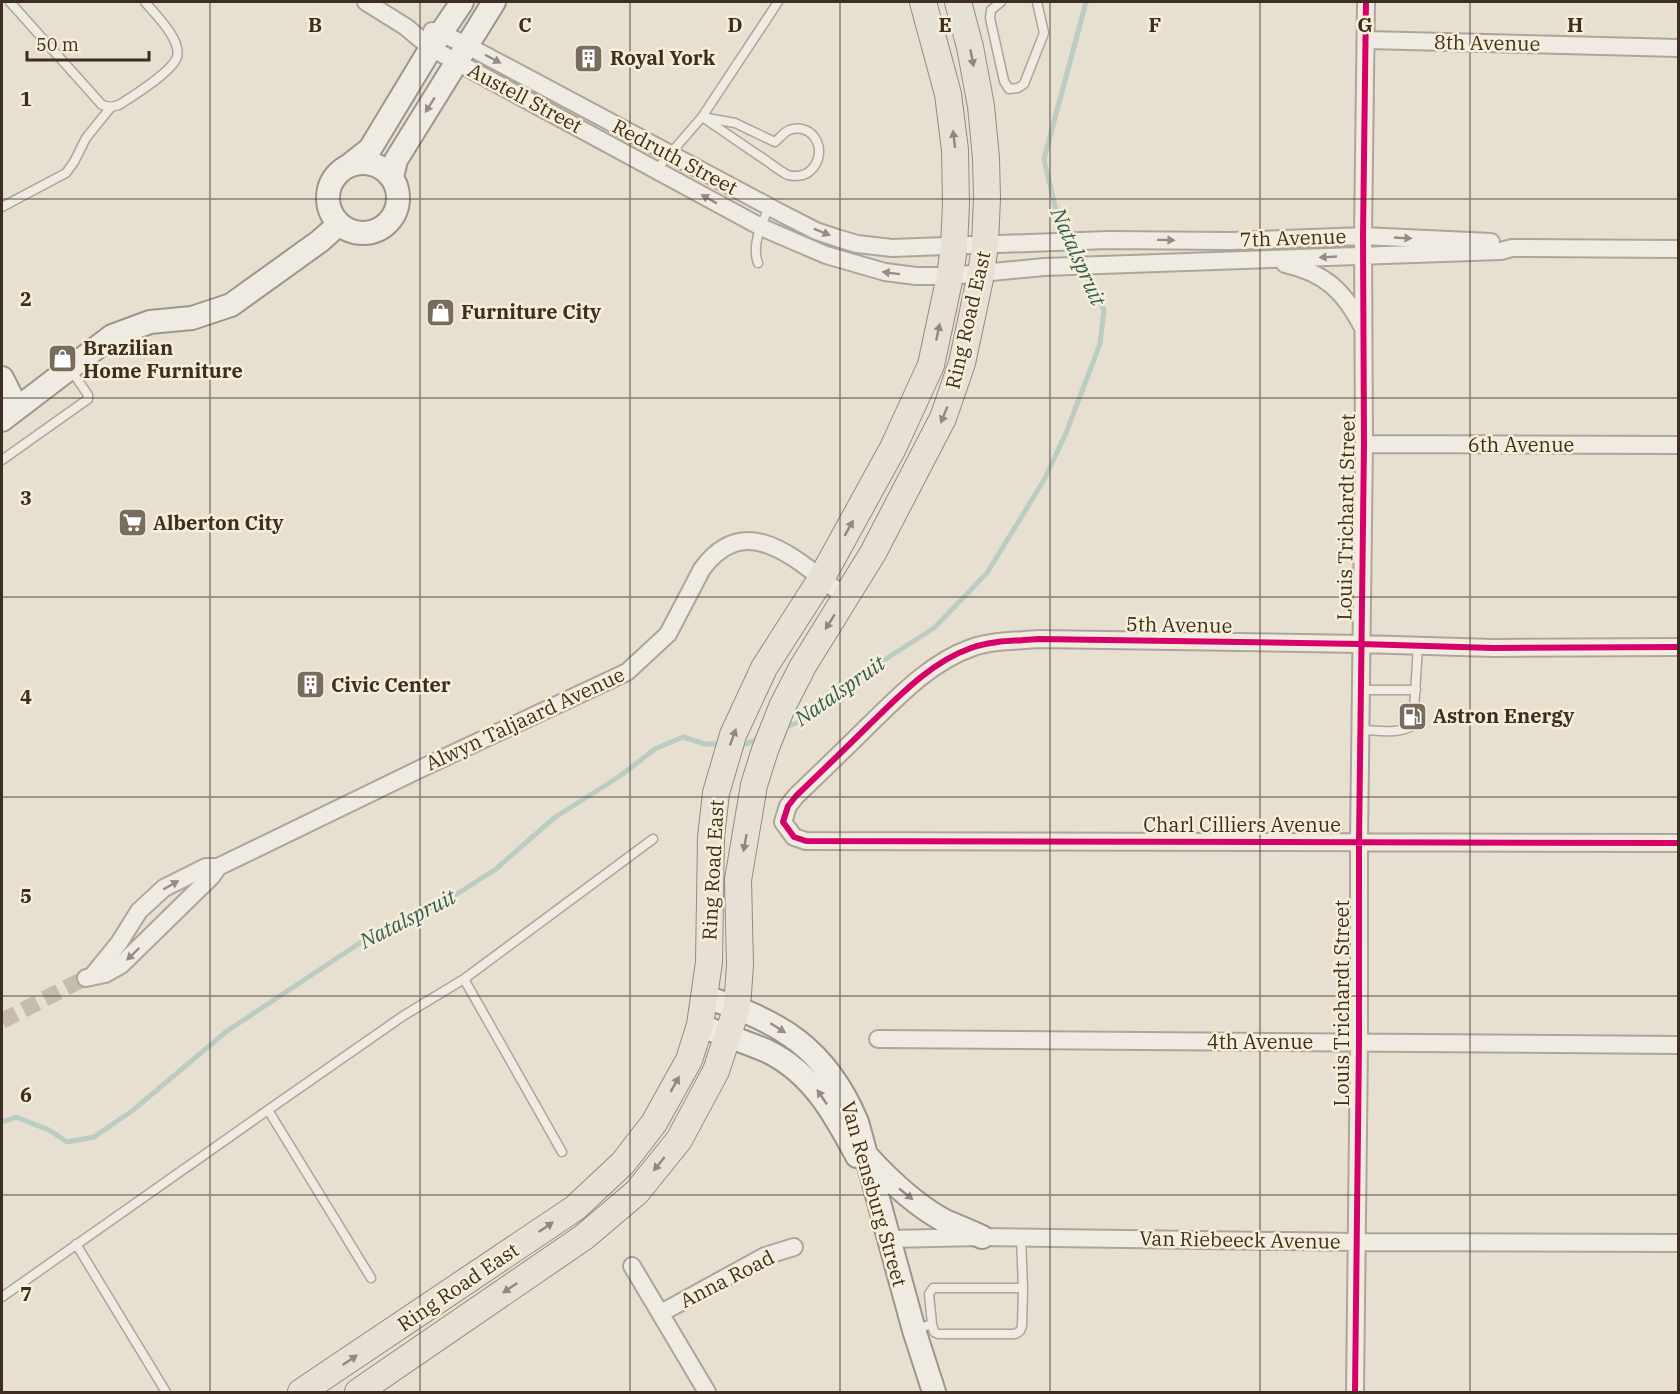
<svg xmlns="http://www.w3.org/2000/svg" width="1680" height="1394" viewBox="0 0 1680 1394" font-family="'IBM Plex Serif',serif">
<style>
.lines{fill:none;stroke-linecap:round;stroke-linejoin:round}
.stream{stroke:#bcccc2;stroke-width:5}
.street-tunnel{stroke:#c5bcae;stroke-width:16;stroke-dasharray:16 8;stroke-linecap:butt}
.lane-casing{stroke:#ada599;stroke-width:11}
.street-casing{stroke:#ada599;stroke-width:20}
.secondary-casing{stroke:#9c958a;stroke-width:26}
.primary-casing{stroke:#928b80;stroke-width:28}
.lane{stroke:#efebe3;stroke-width:8}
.street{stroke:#efebe3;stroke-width:16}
.secondary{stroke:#efebe3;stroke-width:22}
.primary{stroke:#e6e1d4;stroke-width:26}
.cycleway-casing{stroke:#f7eed8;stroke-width:10}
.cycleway{stroke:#d6006c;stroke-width:6}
.oneway{fill:#92887a}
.oneway2{fill:#968c82}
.grid{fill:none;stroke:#3d2e20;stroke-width:1.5;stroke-opacity:0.55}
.labels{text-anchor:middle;stroke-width:5;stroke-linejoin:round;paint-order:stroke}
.street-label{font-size:20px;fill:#3d2e20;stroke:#f7eed8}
.poi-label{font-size:20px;font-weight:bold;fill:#3d2e20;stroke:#f7eed8;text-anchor:start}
.water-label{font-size:21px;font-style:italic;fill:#2f5d5a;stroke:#f7eed8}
.grid-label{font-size:20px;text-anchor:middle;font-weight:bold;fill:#3d2e20;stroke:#f7eed8;stroke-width:5;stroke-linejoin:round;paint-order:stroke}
</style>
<rect width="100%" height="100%" fill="#e7e0d1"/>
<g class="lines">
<path class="stream" d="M781,729l20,-8 57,-44 76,-49 53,-55 57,-93 22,-47 34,-89 4,-34 -46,-91 -14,-60 42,-157
M736,744h10l16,-7
M2,1122l14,-5 33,13 18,12 27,-5 38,-26 95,-80 145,-96 82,-39 42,-27 58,-51 66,-42 35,-27 28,-12 22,7h19"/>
<path class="street-tunnel" d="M2,1021l83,-43"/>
<defs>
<path id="lane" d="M10,2l92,103 9,2 8,-2c14,-9 53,-33 58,-48 5,-17 -22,-43 -32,-55
M1001,2l-10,8 -1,8 14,63 5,8 9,-1 6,-4 20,-51 -7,-31
M702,117l33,6 40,19c5,-4 9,-10 14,-12 25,-9 41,23 21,41 -5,5 -15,6 -22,4 -9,-4 -19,-13 -27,-18 -20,-13 -39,-27 -59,-40z
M657,169l45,-52 76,-115
M2,207l64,-34 8,-11 12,-24 25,-31
M758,263c-7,-18 4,-39 11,-56
M2,460l86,-61v-4l-17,-25
M1361,690h55
M1360,730c16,0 40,5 53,-5l5,-79
M464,979l189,-140
M268,1110l135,-94 61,-37 98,173
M76,1244l90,148
M2,1297l266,-187 103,168
M932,1324l2,8 4,2h77l5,-3 2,-5 1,-38
M914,1330l18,-6 -3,-30 4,-6h90l-2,-51"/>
<path id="street" d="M366,2l40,25 25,21 330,179 65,28 59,17 31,4h34l94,-9 457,-16 11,-3 166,1
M432,31l9,2 25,12 313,167 37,19 21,7 20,6 35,4 216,-8 122,1 133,-5 128,6
M1367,40l311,8
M1285,264c40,9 59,27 77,62
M1364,444l314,1
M1678,647l-185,1 -132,-4 -322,-5c-22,2 -46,1 -68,9 -40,14 -72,48 -102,77 -24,24 -48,47 -73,71l-8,10 -5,16 11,15 12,4 872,2
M92,976l27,-33 20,-32 25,-23 42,-21h12l204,-99 205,-96 41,-38 34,-65c47,-64 101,-2 144,28
M86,978l19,-4 16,-9 91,-89 6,-9
M878,1039l800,6
M888,1239l94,-2 374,5 322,1
M632,1266l75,126
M661,1313l104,-57 29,-9
M1355,1392l4,-350v-200l5,-398 -1,-208 3,-234"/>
<path id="secondary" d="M328 198a35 35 0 1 1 70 0a35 35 0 1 1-70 0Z
M351,164l19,-15 61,-101 31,-46
M392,177l4,-17 98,-158
M2,378l15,30
M2,420l110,-84 38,-14 42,-4 39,-13 89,-64 19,-17
M705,997c74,23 121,51 152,125l57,208 20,62
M700,1025c22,10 47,17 69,27 44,22 66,63 88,104
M867,1156c22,24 47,48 76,64 13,6 27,11 39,17"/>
<path id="primary" d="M301,1392l274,-184 48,-45 31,-40 35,-63 11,-35 9,-63 2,-125 5,-44 17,-58 31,-67 57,-89 72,-131 38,-83 19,-89 4,-29 2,-43 -1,-54 -7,-56 -25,-92
M358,1392l226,-155 53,-45 42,-52 37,-69 21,-64 3,-42 -2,-85 16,-95 11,-35 17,-43 21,-41 70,-113 70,-135 19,-55 19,-89 4,-29 2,-47 -1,-40 -5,-52 -11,-59 -12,-45"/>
</defs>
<use href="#lane" class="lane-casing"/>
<use href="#street" class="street-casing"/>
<use href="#secondary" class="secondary-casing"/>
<use href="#primary" class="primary-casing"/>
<use href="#lane" class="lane"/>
<use href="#street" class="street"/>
<use href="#secondary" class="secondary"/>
<use href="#primary" class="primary"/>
<defs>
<path id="cycleway" d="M1678,647l-185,1 -132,-4 -322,-5c-22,2 -46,1 -68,9 -40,14 -72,48 -102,77 -24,24 -48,47 -73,71l-8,10 -5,16 11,15 12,4 872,2
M1355,1392l4,-350v-200l5,-398 -1,-208 3,-234"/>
</defs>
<use href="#cycleway" class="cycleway-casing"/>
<use href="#cycleway" class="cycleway"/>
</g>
<defs><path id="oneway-solid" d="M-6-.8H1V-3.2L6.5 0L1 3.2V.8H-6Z" transform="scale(1.5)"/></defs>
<g class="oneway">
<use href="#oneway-solid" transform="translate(972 58) rotate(79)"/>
<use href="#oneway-solid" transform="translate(954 139) rotate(-97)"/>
<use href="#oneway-solid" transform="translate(938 332) rotate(-78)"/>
<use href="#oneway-solid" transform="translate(944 415) rotate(112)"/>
<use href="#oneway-solid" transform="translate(849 528) rotate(-61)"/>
<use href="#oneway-solid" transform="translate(830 622) rotate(122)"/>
<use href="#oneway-solid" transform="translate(733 737) rotate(-70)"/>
<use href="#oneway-solid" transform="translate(745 843) rotate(100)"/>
<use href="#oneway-solid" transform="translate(675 1084) rotate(-61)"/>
<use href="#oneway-solid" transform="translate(659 1164) rotate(129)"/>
<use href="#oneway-solid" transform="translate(546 1227) rotate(-34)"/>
<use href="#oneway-solid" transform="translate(510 1288) rotate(146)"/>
<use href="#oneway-solid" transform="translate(350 1360) rotate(-34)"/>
</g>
<g class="oneway2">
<use href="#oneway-solid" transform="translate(493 59) rotate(28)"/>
<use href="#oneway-solid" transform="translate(430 105) rotate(122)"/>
<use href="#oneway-solid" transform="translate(709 199) rotate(-151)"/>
<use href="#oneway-solid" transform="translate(822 232) rotate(22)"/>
<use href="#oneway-solid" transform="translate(1403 238) rotate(3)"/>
<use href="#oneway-solid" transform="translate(1166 240) rotate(1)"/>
<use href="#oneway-solid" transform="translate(1328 257) rotate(177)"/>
<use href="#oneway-solid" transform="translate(891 273) rotate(-173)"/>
<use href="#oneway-solid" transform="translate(171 885) rotate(-30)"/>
<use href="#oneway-solid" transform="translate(133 954) rotate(136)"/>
<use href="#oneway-solid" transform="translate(778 1028) rotate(32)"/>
<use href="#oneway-solid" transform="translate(822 1097) rotate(-124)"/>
<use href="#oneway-solid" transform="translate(906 1194) rotate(39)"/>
</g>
<path class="grid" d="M210,2v1390M420,2v1390M630,2v1390M840,2v1390M1050,2v1390M1260,2v1390M1470,2v1390M2,199h1676M2,398h1676M2,597h1676M2,797h1676M2,996h1676M2,1195h1676"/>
<defs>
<symbol id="building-square" viewBox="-11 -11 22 22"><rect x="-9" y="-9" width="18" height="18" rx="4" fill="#786c5e" stroke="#f7eed8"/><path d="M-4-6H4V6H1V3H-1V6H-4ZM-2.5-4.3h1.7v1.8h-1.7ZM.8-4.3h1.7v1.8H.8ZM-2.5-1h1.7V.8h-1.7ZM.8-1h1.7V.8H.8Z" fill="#fff"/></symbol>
<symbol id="shop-square" viewBox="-11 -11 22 22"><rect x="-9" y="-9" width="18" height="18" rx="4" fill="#786c5e" stroke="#f7eed8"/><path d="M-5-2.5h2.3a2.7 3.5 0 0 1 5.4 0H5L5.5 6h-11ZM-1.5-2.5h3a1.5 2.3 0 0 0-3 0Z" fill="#fff"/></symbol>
<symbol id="supermarket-square" viewBox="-11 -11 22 22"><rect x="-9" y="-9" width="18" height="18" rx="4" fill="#786c5e" stroke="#f7eed8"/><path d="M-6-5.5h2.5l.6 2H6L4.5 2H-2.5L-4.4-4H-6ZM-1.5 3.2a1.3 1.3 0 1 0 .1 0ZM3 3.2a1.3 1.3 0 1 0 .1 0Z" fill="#fff"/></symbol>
<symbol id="fuel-square" viewBox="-11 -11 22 22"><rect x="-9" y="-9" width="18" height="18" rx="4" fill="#786c5e" stroke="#f7eed8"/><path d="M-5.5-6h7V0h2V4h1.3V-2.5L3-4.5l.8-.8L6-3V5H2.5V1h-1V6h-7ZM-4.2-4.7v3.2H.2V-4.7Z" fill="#fff"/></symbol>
</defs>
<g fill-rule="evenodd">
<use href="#building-square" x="572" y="42" width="33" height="33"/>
<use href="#shop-square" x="424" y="296" width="33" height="33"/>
<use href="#shop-square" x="46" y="342" width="33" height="33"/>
<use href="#supermarket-square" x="116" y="506" width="33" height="33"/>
<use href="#building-square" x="294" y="668" width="33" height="33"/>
<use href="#fuel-square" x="1396" y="700" width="33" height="33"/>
</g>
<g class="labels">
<g class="street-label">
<text transform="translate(1487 43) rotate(1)" y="7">8th Avenue</text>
<text transform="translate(525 98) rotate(28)" y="7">Austell Street</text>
<text transform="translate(675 157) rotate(28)" y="7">Redruth Street</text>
<text transform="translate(1293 238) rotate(-2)" y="7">7th Avenue</text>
<text transform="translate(968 320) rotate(-77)" y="7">Ring Road East</text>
<text x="1521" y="452">6th Avenue</text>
<text transform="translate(1346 517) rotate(-89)" y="7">Louis Trichardt Street</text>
<text transform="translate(1179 625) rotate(1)" y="7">5th Avenue</text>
<text transform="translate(525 719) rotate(-25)" y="7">Alwyn Taljaard Avenue</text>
<text x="1242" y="832">Charl Cilliers Avenue</text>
<text transform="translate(713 870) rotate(-87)" y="7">Ring Road East</text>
<text transform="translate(1342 1003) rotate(-90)" y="7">Louis Trichardt Street</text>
<text x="1260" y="1049">4th Avenue</text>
<text transform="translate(874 1194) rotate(74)" y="7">Van Rensburg Street</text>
<text transform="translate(1240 1240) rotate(1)" y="7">Van Riebeeck Avenue</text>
<text transform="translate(727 1279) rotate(-27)" y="7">Anna Road</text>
<text transform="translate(458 1287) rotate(-34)" y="7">Ring Road East</text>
</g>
<g class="poi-label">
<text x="610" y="65">Royal York</text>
<text x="461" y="319">Furniture City</text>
<text x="83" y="355">Brazilian<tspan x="83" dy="23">Home Furniture</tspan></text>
<text x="153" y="530">Alberton City</text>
<text x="331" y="692">Civic Center</text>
<text x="1433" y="723">Astron Energy</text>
</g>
<g class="water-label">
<text transform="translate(1078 257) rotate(66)" y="7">Natalspruit</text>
<text transform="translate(840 691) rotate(-35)" y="7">Natalspruit</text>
<text transform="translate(408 919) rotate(-27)" y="7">Natalspruit</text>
</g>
</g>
<g class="grid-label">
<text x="315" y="32">B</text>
<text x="525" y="32">C</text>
<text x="735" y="32">D</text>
<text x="945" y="32">E</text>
<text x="1155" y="32">F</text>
<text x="1365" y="32">G</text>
<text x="1575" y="32">H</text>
<text x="26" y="106">1</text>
<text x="26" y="306">2</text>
<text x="26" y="505">3</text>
<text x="26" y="704">4</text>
<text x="26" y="903">5</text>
<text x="26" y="1102">6</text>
<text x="26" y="1301">7</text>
</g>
<rect width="1680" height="1394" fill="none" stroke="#3d2e20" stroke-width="6"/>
<path d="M27 51v9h122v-9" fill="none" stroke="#3d2e20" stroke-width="3"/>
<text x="36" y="51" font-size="18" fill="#3d2e20" stroke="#f7eed8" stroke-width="4.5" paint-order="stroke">50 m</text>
</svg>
